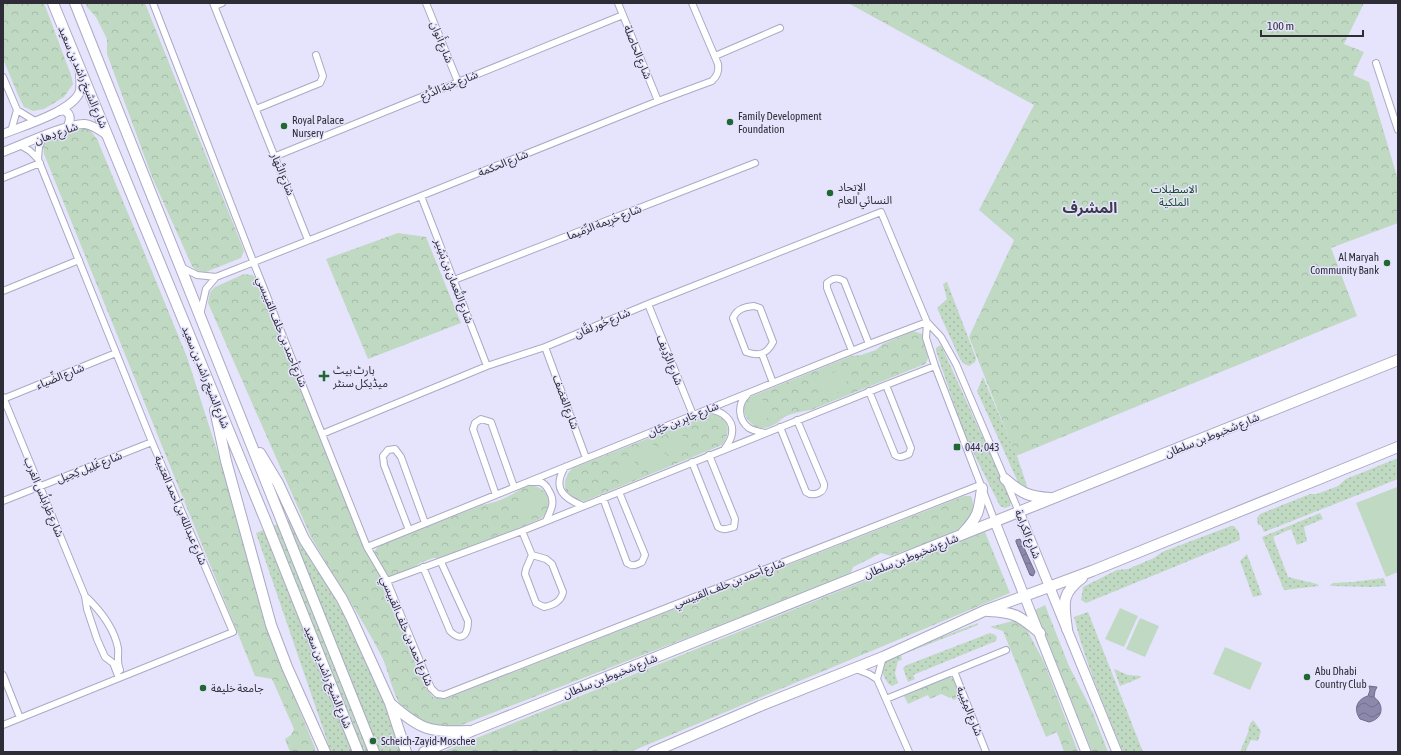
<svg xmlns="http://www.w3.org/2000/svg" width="1401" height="755" viewBox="0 0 1401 755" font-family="'Asap Condensed','Noto Sans Arabic',sans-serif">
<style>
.grass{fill:url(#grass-dots)}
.forest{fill:url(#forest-crowns)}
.garden{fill:#c0d9c3}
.water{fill:url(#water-waves);stroke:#706c89}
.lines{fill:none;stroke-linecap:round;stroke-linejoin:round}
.minor-casing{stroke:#aba9c4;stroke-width:8}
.tertiary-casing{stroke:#aba9c4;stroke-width:10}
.secondary-casing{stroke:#aba9c4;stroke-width:11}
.primary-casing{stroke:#aba9c4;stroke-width:12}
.minor{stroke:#fff;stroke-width:6}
.tertiary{stroke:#fff;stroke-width:8}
.secondary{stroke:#fff;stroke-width:9}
.primary{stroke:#fff;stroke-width:10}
.poi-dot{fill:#206734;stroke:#e6e4fc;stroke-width:1.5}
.labels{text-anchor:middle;stroke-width:3;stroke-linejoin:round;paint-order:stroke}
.street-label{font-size:11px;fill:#2d2c37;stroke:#e6e4fc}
.poi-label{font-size:11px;fill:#2d2c37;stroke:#e6e4fc;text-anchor:start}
.park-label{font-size:11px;fill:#164924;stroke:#e6e4fc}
.district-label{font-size:15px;font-weight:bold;fill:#3c3950;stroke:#e6e4fc}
</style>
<defs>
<pattern id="grass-dots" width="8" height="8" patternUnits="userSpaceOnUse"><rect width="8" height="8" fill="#c0d9c3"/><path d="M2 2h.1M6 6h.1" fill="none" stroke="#a5baa8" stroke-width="1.8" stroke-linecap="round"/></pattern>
<pattern id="forest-crowns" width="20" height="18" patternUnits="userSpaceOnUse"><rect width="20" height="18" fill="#c0d9c3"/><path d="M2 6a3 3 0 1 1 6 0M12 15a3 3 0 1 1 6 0" fill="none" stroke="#a5baa8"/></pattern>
<pattern id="water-waves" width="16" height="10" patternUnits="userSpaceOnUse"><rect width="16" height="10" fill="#8c88ac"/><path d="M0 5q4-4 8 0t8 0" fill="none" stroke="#736f8d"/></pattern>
</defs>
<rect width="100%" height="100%" fill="#e6e4fc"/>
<path class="grass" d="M947,282l29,76 -1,4 -6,4 -5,-2 -4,-5 -23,-51 10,-9 -4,-15z
M941,345l70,155 -1,6 -5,2 -5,-2 -35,-70 -29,-85v-3z
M983,377l35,82 11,33 -8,-3 -44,-98z
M1398,458v21l-134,53 -3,-7h-3l-1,-7 3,-4 50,-20h7l21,-8 8,-7z
M1320,513l3,6 -19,8 3,14 -10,4 -6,-16 -18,8 15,40 29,7 2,2 -35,4 -22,-53z
M290,519l63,112 27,61 23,60h-72l-75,-219z
M1231,526h3l5,6 1,8 -154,63 -5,-3 2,-13 34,-17 11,-1 26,-11 8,-6z
M1247,554l15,41 -9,2 -13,-36z
M1384,578l2,8 -15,1 -39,-1 -2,-1 3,-2 20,-1z
M1088,612l55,140h-20c-18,-44 -38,-89 -49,-135z
M978,623v2l-77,30 1,5 -4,1 -3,12 3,10 -6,3c-6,-2 -12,-15 -9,-22 1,-3 4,-5 6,-7z
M990,633l5,2 2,2 -1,4 -83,34 2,4 -7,3 -5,-14 4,-3z
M1114,669l14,6 13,1 -1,2 -20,8z
M1253,720l8,11 -3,10 -7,-1 -6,12h-5l9,-22 -1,-1 3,-7h1z"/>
<path class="forest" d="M3,3h41l27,72 2,9 -9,13 -20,12 -11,2 -9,-4 -6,-12 -15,-36z
M85,3h60l96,240 3,8 -3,7 -35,14 -9,-1 -5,-5 -40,-89 -45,-123v-15l-11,-22 -9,-10z
M848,3h516l-20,41 20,8 -11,23 16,7 29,98v43l-67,25 26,68 -341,140 -47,-119 45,-97 -35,-30 55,-105z
M79,126l11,4 7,9 43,103 47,115 58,181 12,57 22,65 36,88v4h-25l-5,-13 6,-4 3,-6 -22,-50 -17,-3 -211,-522 -1,-9 6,-6z
M398,233l28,4 35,86 -93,36 -42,-100z
M244,274l8,1 4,3 171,411 6,8 12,2 519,-203h7c3,9 5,19 -2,27 -9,10 -62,27 -78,33l-10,-3 -28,14 -3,8 -391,151c-18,3 -41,0 -54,-15 -14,-16 -15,-40 -25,-58 -21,-40 -47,-77 -69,-116l-103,-234 2,-11 5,-5z
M913,331l9,3c4,10 10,21 3,30l-114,46c-9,1 -18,3 -27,7 -3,2 -4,4 -7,6 -8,5 -18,8 -25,1 -4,-3 -7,-8 -8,-13 -1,-7 3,-11 8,-15l99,-40 10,-1 15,-5 7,-6z
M710,414c18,2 23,16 12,31l-137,56c-4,-1 -9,0 -13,-3 -11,-7 -8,-23 1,-30z
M528,485c20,1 27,18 14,33l-46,20 -56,21 -7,-1 -13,5 -9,7 -22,8 -3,-1 -11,-20 -1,-5 5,-7 103,-40c9,-2 18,-4 27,-9 7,-3 10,-7 19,-11z
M985,532l25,61 -380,159h-188z
M1045,605l24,61 24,47 15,39h-16l-57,-142z
M1016,620l10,8 18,34 34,90h-14l-7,-20 -11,5 -43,-106 -13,-4z
M945,675c11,2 13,12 17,21l-9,4 -1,-3 -2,1 -9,-4 -11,5 -2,-4 -20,9 -6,-12z"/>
<path class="garden" d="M842,369l7,19 -28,11 -7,-18z
M752 410a10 10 0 1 1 20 0a10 10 0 1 1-20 0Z
M674,433l12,4 -8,22 -12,-5z
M645,441l21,9 -8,19 -21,-8z
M623,454l13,5 -8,19 -12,-4z
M1397,487l1,3v82l-12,5 -30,-74z
M520 504a11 11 0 1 1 22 0a11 11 0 1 1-22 0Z
M1120,608l18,8 -14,31 -19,-8z
M1140,618l19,8 -14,31 -19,-8z
M1225,647l37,16 -12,27 -37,-16z"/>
<path class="water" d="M1020,539l15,33 -2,4 -3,-1 -14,-33v-2z
M1369,686l8,1 -2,4 -1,6c11,8 9,22 -5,25l-9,-3c-7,-10 -3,-20 8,-23l2,-6z"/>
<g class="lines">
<defs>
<path id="minor" d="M153,3l100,258 114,286 20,34 44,107 6,6 7,1 536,-210
M213,3l95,237
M426,3l32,79
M618,3l40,98
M215,6l7,-3
M715,56l65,-28
M1376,63l22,67
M3,77l14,33 -6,21
M256,109l64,-26 3,-7 -7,-21
M17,110l18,11
M276,156l347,-141
M38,159l1,-12 4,-10
M3,178l37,-15
M421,196l66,170
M181,267l16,8 19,2 205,-81 237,-95 54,-20c5,-5 7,-9 6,-17l-26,-61
M454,280l301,-117
M3,291l76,-31
M648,304l45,111
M754,306l6,2 13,34c-6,12 -14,15 -27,10l-13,-34c4,-9 11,-11 21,-12z
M200,315l6,-26 10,-12
M927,322l-1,16 9,28 60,156
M545,347l41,111
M852,351l-25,-63v-5c6,-5 10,-6 17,-2l25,63
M762,354l11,29
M869,391l26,64c5,4 9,1 14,-1l2,-6 -25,-63
M747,395c-10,9 -9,25 2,33 5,3 11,4 16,5
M3,397l82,199 2,13 10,30 8,18 8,6 6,15
M3,399l113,-46
M711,410c11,1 23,10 21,23 0,6 -5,12 -8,17
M780,427l26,65c7,5 19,1 18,-8l-27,-64
M322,434l165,-68 58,-19 103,-43 233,-92 46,110 14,15 15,27 63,148
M692,462l26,65c5,4 9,2 16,0l1,-8 -26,-64
M565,467c-13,21 -2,31 18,39
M531,482c3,0 6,0 9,0 4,1 7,5 9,9 7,11 2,19 -3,30
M496,495l-23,-66 2,-6 6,-4 10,3 23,65
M603,498l24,65c6,4 9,2 15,-1l3,-7 -26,-63
M3,501l149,-59
M409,530l-25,-65 -1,-9 5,-6 7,-1 6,8 24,66
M522,531l10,24 -6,14 -1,5 11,29 8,4c9,-2 17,-5 19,-15l-11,-28 -6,-5 -14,-4
M367,547l502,-203 58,-22
M423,567l27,64c11,11 18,5 18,-10l-27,-59
M387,581l135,-50 364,-146 49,-19
M85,596c15,14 29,32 33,52 1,8 -2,13 2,22
M856,669l13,5 8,5 32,73
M954,671l32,81
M3,675l17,43
M877,679l6,-22
M886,699l120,-49
M3,725l230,-93 -81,-190 -114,-283 -8,-8 -10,-6"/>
<path id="tertiary" d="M60,111l4,-1c7,4 7,9 4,16
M3,134c19,-8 71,-23 77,-43 1,-6 0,-13 0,-19
M3,152c16,-6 68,-30 82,-28 8,1 16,7 22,11"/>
<path id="secondary" d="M1019,512l98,240
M995,522l91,230"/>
<path id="primary" d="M53,3l214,521 91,228
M75,3l299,749
M215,410l11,51 45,164 16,42 38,85
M260,453l18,30 26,56 38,60 9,18 39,86 16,49
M1005,479c16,14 24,18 45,19
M963,533c16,-17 16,-22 19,-45
M988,611c27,1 32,5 52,22
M1067,629c-3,-24 -7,-35 15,-51
M391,704c29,25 38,29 77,27
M424,752l50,-22 924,-370
M653,752l107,-46 123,-49 101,-46 108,-40 306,-124"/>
</defs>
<use href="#minor" class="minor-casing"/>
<use href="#tertiary" class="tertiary-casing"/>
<use href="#secondary" class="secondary-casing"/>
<use href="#primary" class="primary-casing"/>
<use href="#minor" class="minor"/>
<use href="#tertiary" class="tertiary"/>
<use href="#secondary" class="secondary"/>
<use href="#primary" class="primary"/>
</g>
<g class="poi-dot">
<circle cx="730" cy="122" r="4"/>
<circle cx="284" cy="126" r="4"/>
<circle cx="830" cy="193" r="4"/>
<circle cx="1387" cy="263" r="4"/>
<path d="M322 370h4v4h4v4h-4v4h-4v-4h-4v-4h4z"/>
<rect x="953" y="443" width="8" height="8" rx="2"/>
<circle cx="1307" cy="677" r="4"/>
<circle cx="203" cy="688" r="4"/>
<circle cx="373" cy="741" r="4"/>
</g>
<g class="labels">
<g class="street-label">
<text transform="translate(442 42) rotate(68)" y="4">شارع أَنوان</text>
<text transform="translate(638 52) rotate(68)" y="4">شارع الحاصلة</text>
<text transform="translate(83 77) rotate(67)" y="4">شارع الشيخ راشد بن سعيد</text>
<text transform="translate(449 85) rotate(-22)" y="4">شارع خبَة الدُّرُع</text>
<text transform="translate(56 133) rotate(-19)" y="4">شارع دِهان</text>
<text transform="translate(503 163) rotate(-22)" y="4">شارع الحكمة</text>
<text transform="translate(283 174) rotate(68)" y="4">شارع النَّهار</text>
<text transform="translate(604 222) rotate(-21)" y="4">شارع خَرِيمة الرِّمَيما</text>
<text transform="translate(454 281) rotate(69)" y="4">شارع النُّعمان بن بَشِير</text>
<text transform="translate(602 323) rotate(-23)" y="4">شارع خُور لفَّان</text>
<text transform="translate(282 332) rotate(68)" y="4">شارع أحمد بن خلف القبيسي</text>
<text transform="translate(670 360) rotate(68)" y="4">شارع الرَّدِيف</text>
<text transform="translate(60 376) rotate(-22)" y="4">شارع الضِّياء</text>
<text transform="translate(206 377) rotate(68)" y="4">شارع الشيخ راشد بن سعيد</text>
<text transform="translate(566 402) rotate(70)" y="4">شارع الغضف</text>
<text transform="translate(683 419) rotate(-22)" y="4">شارع جَابِر بن حَيَّان</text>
<text transform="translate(1212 435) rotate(-22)" y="4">شارع شخبوط بن سلطان</text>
<text transform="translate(89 467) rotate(-21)" y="4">شارع غَلِيل كِحِيل</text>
<text transform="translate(44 497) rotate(67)" y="4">شارع طَرابلُس الغرب</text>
<text transform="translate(181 510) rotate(67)" y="4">شارع عبدالله بن أحمد العتيبة</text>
<text transform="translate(1028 534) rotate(68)" y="4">شارع الكرامة</text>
<text transform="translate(911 556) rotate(-22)" y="4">شارع شخبوط بن سلطان</text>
<text transform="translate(729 583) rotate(-21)" y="4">شارع أحمد بن خلف القبيسي</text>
<text transform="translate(407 631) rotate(67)" y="4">شارع أحمد بن خلف القبيسي</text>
<text transform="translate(610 676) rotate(-22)" y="4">شارع شخبوط بن سلطان</text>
<text transform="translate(328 677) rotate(68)" y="4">شارع الشيخ راشد بن سعيد</text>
<text transform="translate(970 711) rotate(68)" y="4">شارع المِثِيبة</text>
</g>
<g class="poi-label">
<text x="738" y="120">Family Development<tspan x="738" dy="13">Foundation</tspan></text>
<text x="292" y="124">Royal Palace<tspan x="292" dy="13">Nursery</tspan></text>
<text x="838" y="191">الإتحاد<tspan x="838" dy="13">النسائي العام</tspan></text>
<text x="1379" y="261" text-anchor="end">Al Maryah<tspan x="1379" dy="13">Community Bank</tspan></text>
<text x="333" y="374">ہارٹ بیٹ<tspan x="333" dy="13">میڈیکل سنٹر</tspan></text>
<text x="965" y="451">044, 043</text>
<text x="1315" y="675">Abu Dhabi<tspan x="1315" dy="13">Country Club</tspan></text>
<text x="211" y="692">جامعة خليفة</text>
<text x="381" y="745">Scheich-Zayid-Moschee</text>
</g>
<g class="park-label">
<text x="1174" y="193">الاسطبلات<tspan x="1174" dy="13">الملكية</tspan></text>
</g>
<g class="district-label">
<text x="1090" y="213">المشرف</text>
</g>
</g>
<rect width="1401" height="755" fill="none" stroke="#2d2c37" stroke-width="8"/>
<path d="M1261 30v6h102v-6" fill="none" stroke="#2d2c37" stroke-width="2"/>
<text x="1267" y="30" font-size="12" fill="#2d2c37" stroke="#e6e4fc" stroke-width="3" paint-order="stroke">100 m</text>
</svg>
